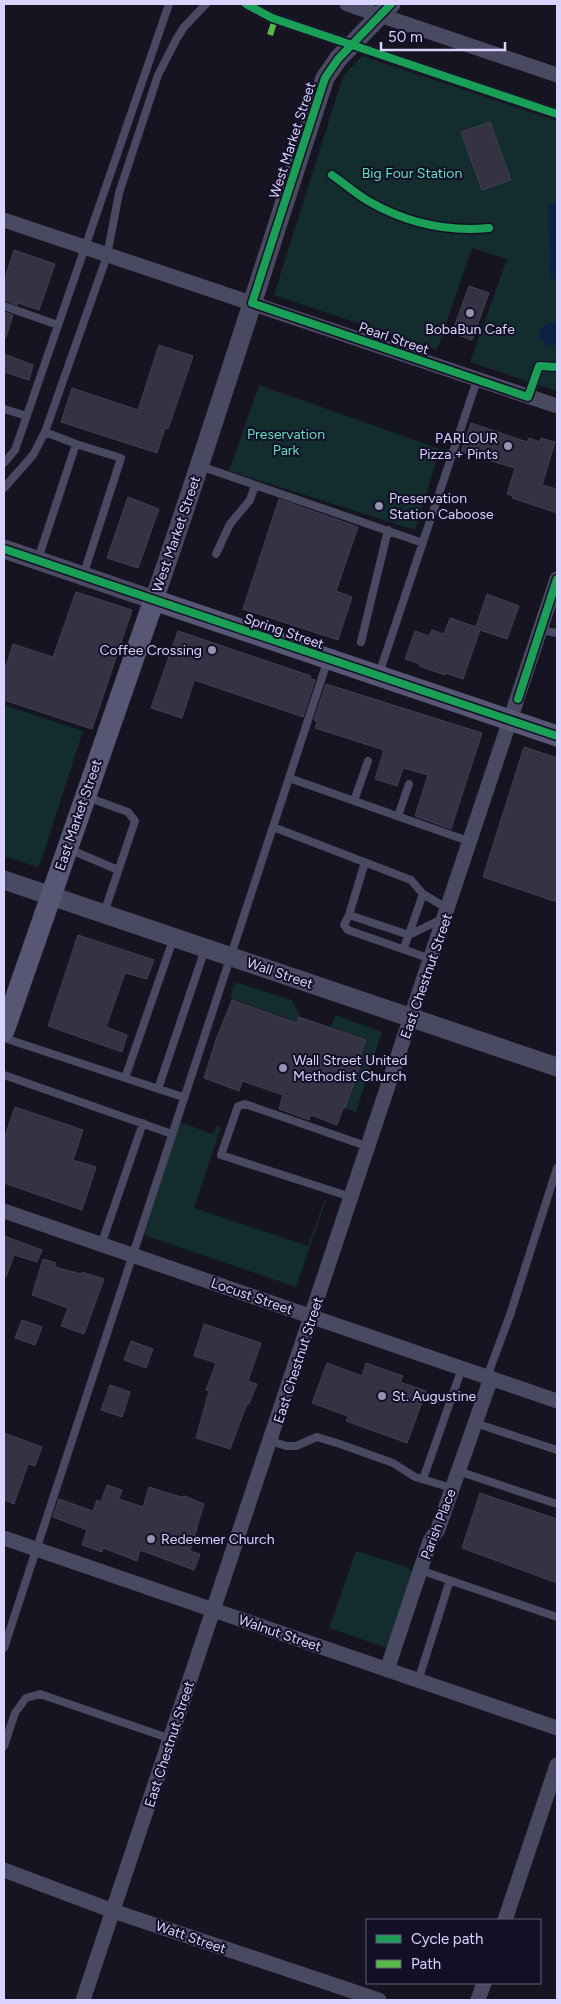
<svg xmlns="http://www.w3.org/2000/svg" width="561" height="2004" viewBox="0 0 561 2004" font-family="Figtree,sans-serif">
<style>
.green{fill:#132c2d}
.water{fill:#0d2144}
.building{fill:#343243;stroke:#433f54}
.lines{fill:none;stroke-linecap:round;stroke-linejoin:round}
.service{stroke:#4a4962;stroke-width:8}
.pedestrian{stroke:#4a4962;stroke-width:11}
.minor{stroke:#4a4962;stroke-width:15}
.tertiary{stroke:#4a4962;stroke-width:19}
.secondary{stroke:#575674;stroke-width:21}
.pedestrian-bridge{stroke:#4a4962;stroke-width:11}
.quiet{stroke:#58b947;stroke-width:6;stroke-dasharray:12 6;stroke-linecap:butt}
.cycleway-casing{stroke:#130f26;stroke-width:11}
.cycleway{stroke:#1a9f57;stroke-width:8}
.poi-dot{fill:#9591b1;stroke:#130f26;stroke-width:2}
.labels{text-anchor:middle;stroke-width:4;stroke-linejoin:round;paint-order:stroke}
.street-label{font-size:14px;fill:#d9d4ff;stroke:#130f26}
.park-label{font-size:14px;fill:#5fe0c0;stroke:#130f26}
.poi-label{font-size:14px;fill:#d9d4ff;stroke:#130f26;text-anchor:start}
</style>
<rect width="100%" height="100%" fill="#161421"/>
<path class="green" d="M362,56l195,65v270l-87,-29 37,-103 -35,-11 -35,102 -163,-55 69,-219z
M259,385l181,64 -25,81 -186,-59z
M4,705l79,26 -43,133 -3,3 -33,-11z
M235,982l57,18 8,16 -3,6 -67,-24z
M335,1015l47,17 -26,80 -10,-4 21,-68 -36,-13z
M179,1122l34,12 4,-9 4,2 -27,81 114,38 16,-45 2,-1 -30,87 -152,-52z
M356,1551l51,16 8,6 -25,76 -61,-21z"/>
<path class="water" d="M548,204h9v75h-7z
M549,322l8,1v21l-6,2 -5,-1 -7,-8 2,-9z"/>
<path class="building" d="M490,122l21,58 -29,10 -21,-58z
M14,250l41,14 -16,46 -21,-7 -1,2 -13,-5v-19z
M469,286l20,7 -17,47 -20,-7z
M4,312l9,3 -7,22h-2z
M159,345l34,11 -25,73 -3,-1 -8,25 -96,-31 11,-34 66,22z
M4,354l29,11 -4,15 -25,-8z
M471,423l56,19 2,-4 11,4 1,-4 14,4 -13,43 15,4v24l-45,-15 1,-2 -6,-2 8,-26 -54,-16z
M128,497l31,12 -21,59 -31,-10z
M279,499l79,28 -22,64 16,6 -14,43 -95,-31z
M76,592l56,18 -40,119 -88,-29v-28l9,-28 40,13z
M487,594l32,12 -12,33 -27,-9 -17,49 -17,-6 -1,2 -26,-9 1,-2 -15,-5 10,-28 14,5 3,-6 12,4 6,-16 26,9z
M178,631l133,45 -1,3 5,1 -12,37 -109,-37 -12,38 -31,-10z
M326,684l156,49 -31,96 -36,-13 13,-41 -25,-7 -6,18 -22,-7 9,-29 -69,-22 2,-7 -3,-1z
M524,747l33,11v144l-74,-25z
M78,935l76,25 -7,19 -22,-6 -19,54 21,8 -5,17 -74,-26z
M232,1000l65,23 2,-6 67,23 -5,16 2,1 -18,51h-2l-6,17 -26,-10 -2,5 -30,-11 4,-14 -41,-14 -3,10 -35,-13 12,-38z
M15,1107l68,23 -10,30 23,7 -14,43 -78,-27v-44z
M4,1236l38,14 -5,12 -23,-7 -8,22h-2z
M43,1259l13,4 -1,4 26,7 1,-2 22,7 -20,55 -23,-8 7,-18 -36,-13z
M22,1320l20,7 -7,18 -20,-7z
M204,1324l57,19 -13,38 9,3 -8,20h-2l-17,45 -34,-11 13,-47 -3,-1 10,-27 -22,-7z
M131,1341l22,8 -7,19 -22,-8z
M327,1363l35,13 4,-13 37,13 -3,6 26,9 -19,52 -61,-22 2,-5 -36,-13z
M110,1385l20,7 -8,25 -21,-7z
M4,1433l38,14 -7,19 -7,-2 -14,40 -10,-4z
M107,1485l15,5 -3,9 24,8 6,-20 22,7 10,3 4,-1 19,8 -14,47 10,3 -6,16 -54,-20 -3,11 -34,-13 -1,4 -20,-7 5,-15 -34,-13 6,-18 34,12 4,-11 4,2z
M480,1493l77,26v64l-95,-35z"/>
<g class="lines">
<path class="service" d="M4,306l54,19
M4,409l23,7
M45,432l62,-176 12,-63 39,-118 19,-37 7,-11 22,-23
M4,463l11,-13 154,-446
M200,466l223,77
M4,488l29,-33 12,-23 31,12
M216,554l14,-30 20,-24 5,-15
M38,559l38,-115 45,14 -38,118
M540,630l17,3
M361,642l27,-112
M379,674l98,-294
M289,778l182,64
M87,797l41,15 7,9 -31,92
M354,801l14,-40
M398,816l11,-32
M273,827l138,53 12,14 25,15
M69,849l49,21
M365,862l-16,53 60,20 35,-17
M349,915l-5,10 4,5 83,29
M404,948l19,-54
M4,1038l179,59
M4,1075l168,59
M125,1078l49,-141
M158,1089l47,-140
M351,1197l-130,-42 17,-49 7,-2 124,43
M101,1245l42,-122
M487,1377l23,-62 47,-147
M475,1423l82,27
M271,1441l15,5h10l21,-9 23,7 53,19 22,14 37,11
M458,1471l99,33
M423,1479l39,-111
M420,1570l137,47
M4,1648l324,-989
M418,1681l32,-101
M4,1746l11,-33 11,-15 14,-4 131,45"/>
<path class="pedestrian" d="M528,397l11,-31 18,1"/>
<path class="minor" d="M347,4l210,71
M4,220l553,186
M4,1211l553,190
M4,1538l553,190
M387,1670l43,-129 8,-12 53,-151
M4,1870l109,41 266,89
M505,1920l52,-155
M83,2000l474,-1421
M478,2000l6,-17"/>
<path class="tertiary" d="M4,549l150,51c60,-173 114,-348 171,-522l13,-19 53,-55
M4,880l553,187"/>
<path class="secondary" d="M4,1031l150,-431 403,136"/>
<path class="pedestrian-bridge" d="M246,4l26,14 285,96"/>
<path class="quiet" d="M270,35l5,-16"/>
<defs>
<path id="cycleway" d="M246,4l26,14 285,96
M391,4l-53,55 -13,19 -73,225 276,94 11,-31 18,1
M332,175c13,9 25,20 38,27 37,21 77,30 119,26
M4,549l553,187
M518,699l39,-120"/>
</defs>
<use href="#cycleway" class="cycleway-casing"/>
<use href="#cycleway" class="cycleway"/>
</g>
<g class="poi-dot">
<circle cx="470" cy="313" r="5"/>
<circle cx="508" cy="446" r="5"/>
<circle cx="379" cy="506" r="5"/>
<circle cx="212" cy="650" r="5"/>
<circle cx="283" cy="1068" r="5"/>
<circle cx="382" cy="1396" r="5"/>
<circle cx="151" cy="1539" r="5"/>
</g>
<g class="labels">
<g class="street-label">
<text transform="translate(292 140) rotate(-72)" y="5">West Market Street</text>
<text transform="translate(394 338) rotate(19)" y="5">Pearl Street</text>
<text transform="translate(176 534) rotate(-71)" y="5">West Market Street</text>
<text transform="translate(284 631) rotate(19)" y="5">Spring Street</text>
<text transform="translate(78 815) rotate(-71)" y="5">East Market Street</text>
<text transform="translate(280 973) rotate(19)" y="5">Wall Street</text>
<text transform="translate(426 976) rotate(-71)" y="5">East Chestnut Street</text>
<text transform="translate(252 1296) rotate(19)" y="5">Locust Street</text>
<text transform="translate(298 1360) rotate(-72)" y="5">East Chestnut Street</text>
<text transform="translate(438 1524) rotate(-69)" y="5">Parish Place</text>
<text transform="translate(280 1633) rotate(19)" y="5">Walnut Street</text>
<text transform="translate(169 1744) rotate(-72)" y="5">East Chestnut Street</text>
<text transform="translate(191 1937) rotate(19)" y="5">Watt Street</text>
</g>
<g class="park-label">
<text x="412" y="178">Big Four Station</text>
<text x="286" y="439">Preservation<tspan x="286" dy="16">Park</tspan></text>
</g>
<g class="poi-label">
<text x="470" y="334" text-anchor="middle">BobaBun Cafe</text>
<text x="498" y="443" text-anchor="end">PARLOUR<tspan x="498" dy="16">Pizza + Pints</tspan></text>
<text x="389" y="503">Preservation<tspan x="389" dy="16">Station Caboose</tspan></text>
<text x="202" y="655" text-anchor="end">Coffee Crossing</text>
<text x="293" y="1065">Wall Street United<tspan x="293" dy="16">Methodist Church</tspan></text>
<text x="392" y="1401">St. Augustine</text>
<text x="161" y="1544">Redeemer Church</text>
</g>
</g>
<rect width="561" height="2004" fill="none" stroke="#d9d4ff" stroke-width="10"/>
<rect x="366" y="1919" width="175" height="65" fill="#130f26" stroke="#625e7d"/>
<rect x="376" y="1935" width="25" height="8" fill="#1a9f57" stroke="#625e7d"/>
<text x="411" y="1944" font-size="15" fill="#d9d4ff">Cycle path</text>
<rect x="376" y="1960" width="25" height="8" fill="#58b947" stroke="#625e7d"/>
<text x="411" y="1969" font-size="15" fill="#d9d4ff">Path</text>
<path d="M381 42v8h124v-8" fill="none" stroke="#d9d4ff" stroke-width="2.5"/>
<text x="388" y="42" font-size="15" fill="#d9d4ff" stroke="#130f26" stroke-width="4" paint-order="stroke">50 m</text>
</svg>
